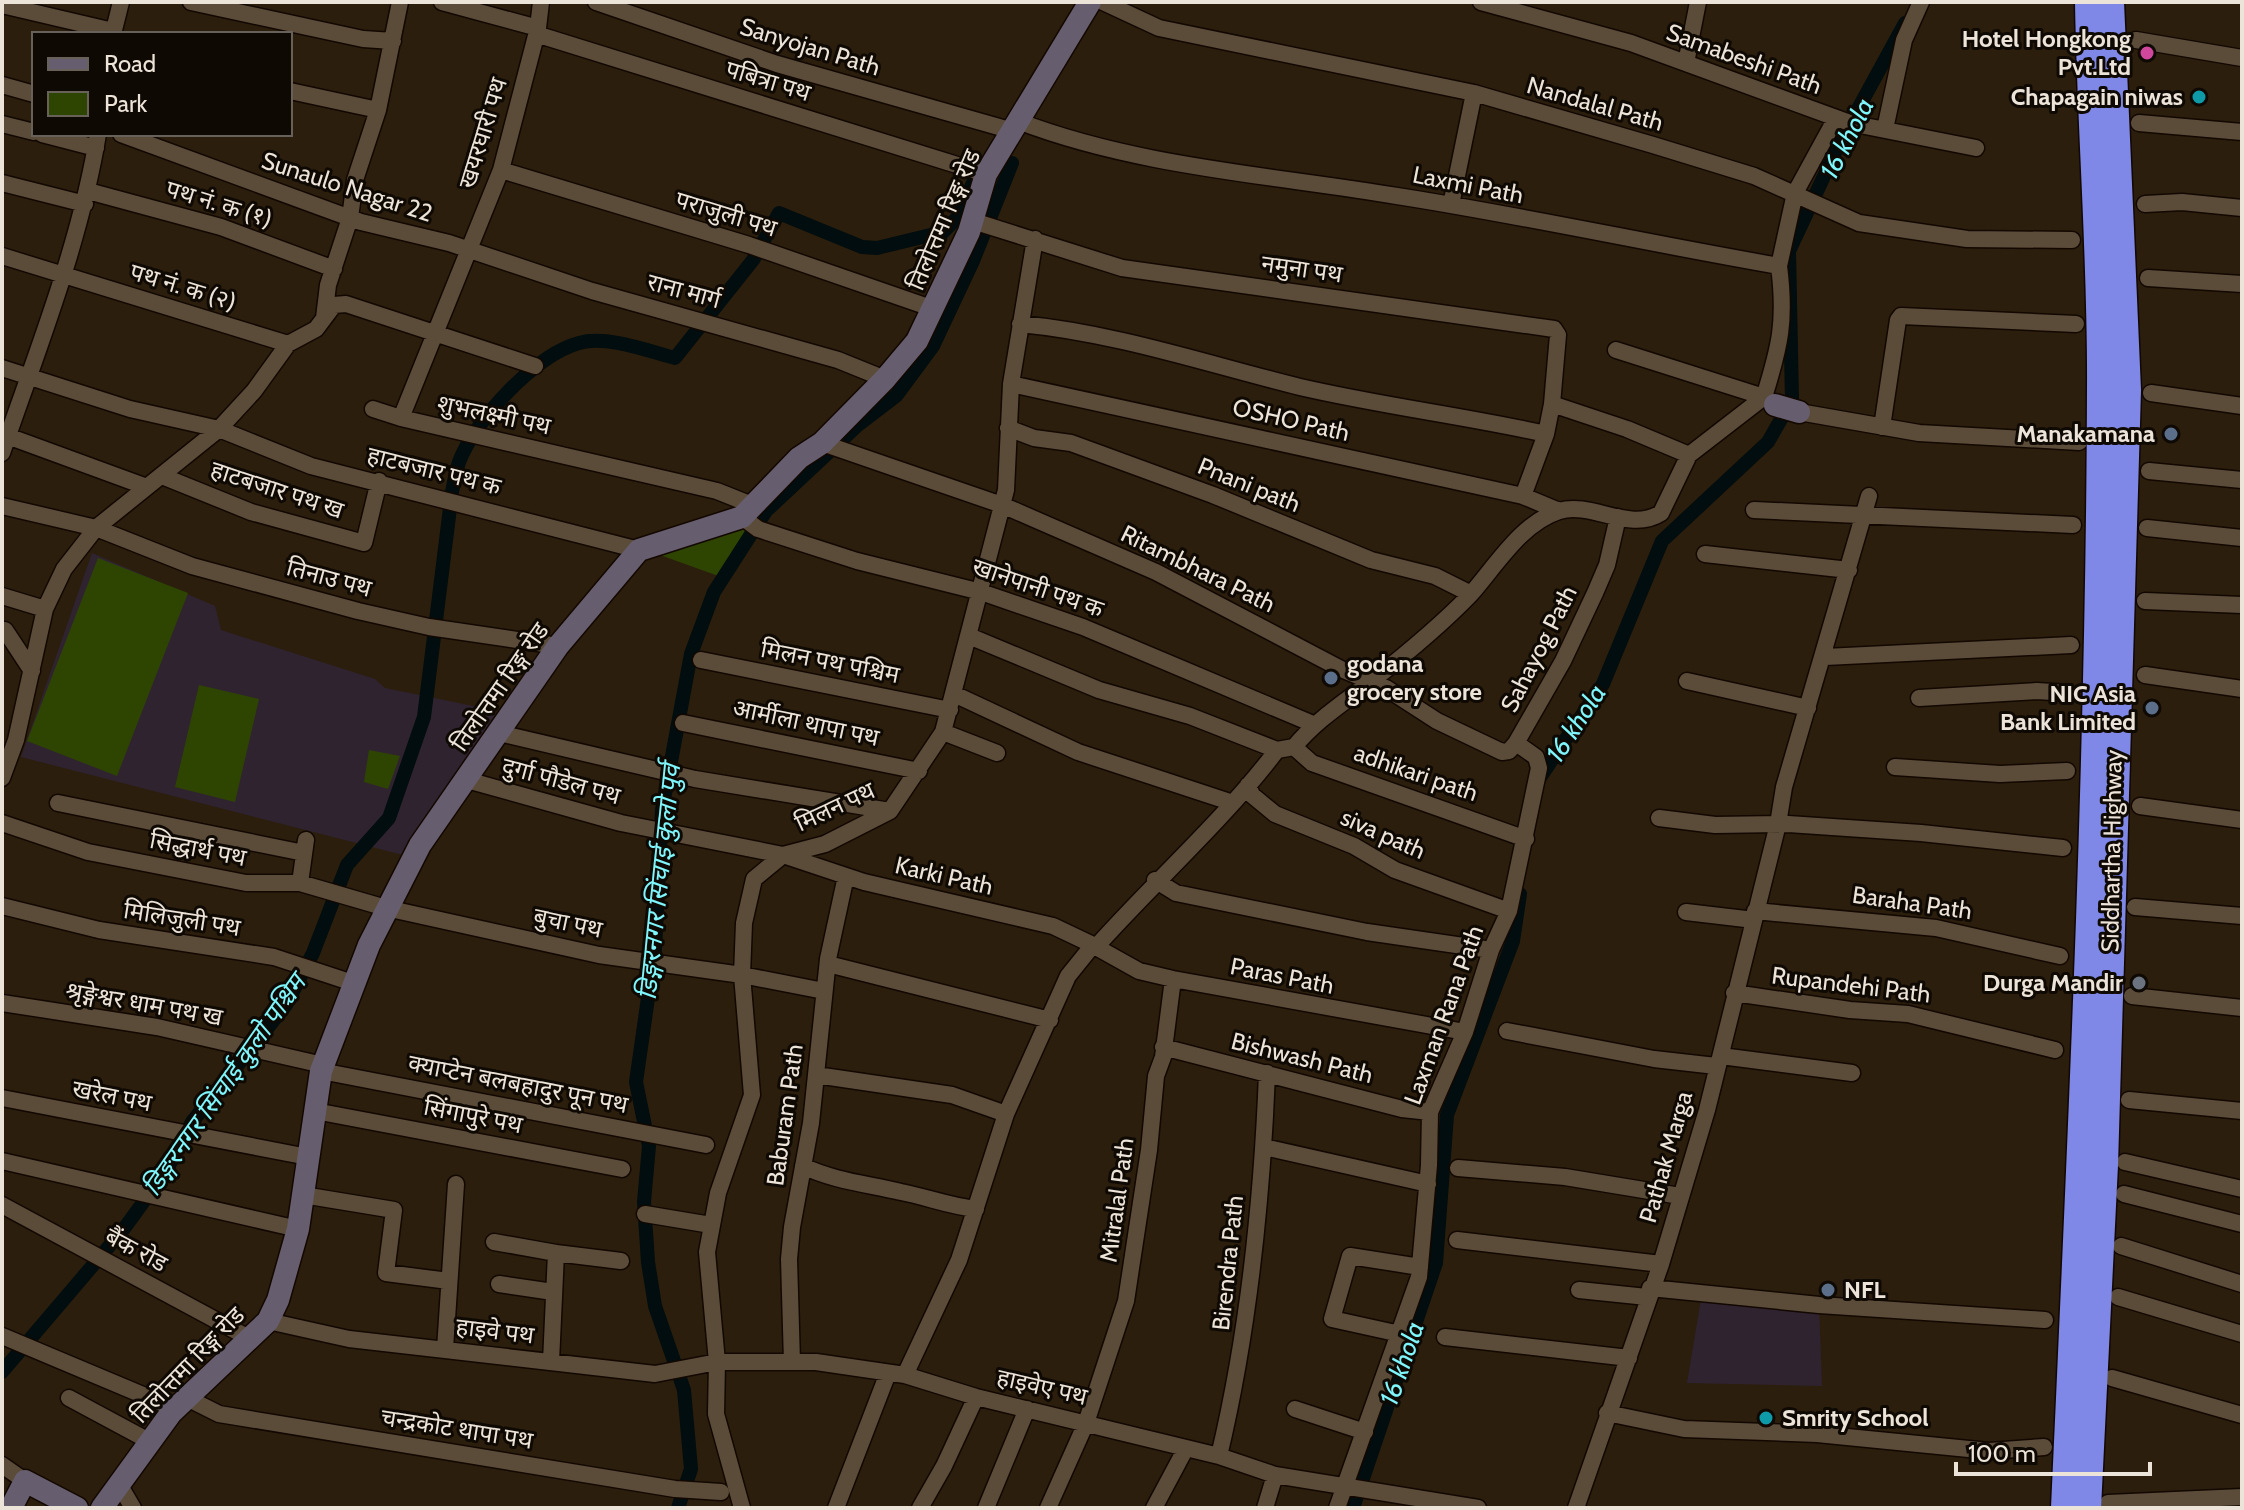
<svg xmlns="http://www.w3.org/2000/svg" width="2244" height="1510" viewBox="0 0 2244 1510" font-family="Cabin,'Noto Sans Devanagari',sans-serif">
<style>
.education{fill:#302330}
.green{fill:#2e4502}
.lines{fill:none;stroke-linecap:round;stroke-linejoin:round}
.canal{stroke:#010d0e;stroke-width:14}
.street-casing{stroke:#130800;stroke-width:19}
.secondary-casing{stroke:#130800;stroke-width:25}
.highway-casing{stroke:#130800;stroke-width:31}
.street{stroke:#5b4c3a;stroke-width:16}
.secondary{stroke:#665e6e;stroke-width:22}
.highway{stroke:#7f88e6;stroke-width:28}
.hotel-dot{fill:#d1479c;stroke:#0f0904;stroke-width:3}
.culture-dot{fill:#0f9aa8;stroke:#0f0904;stroke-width:3}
.service-dot{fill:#5c6f8a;stroke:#0f0904;stroke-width:3}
.worship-dot{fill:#6b7280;stroke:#0f0904;stroke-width:3}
.labels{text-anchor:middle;stroke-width:6;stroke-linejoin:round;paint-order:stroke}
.poi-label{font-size:24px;font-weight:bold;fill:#ede4d9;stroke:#0f0904;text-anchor:end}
.street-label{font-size:24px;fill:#ede4d9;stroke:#0f0904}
.water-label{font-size:26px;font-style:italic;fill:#7ef6fc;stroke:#0f0904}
</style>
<rect width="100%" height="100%" fill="#2b1e0d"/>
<path class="education" d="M92,553l123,53 6,24 154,49 10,9 103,21 11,8 -92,139 -386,-99z
M1702,1293l117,12 3,81 -135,-3z"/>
<path class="green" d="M737,523l12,13 -25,42 -64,-23z
M98,558l90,35 -71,183 -90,-35z
M199,685l60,14 -24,103 -60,-15z
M369,750l31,6 -12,33 -24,-7z"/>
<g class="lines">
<path class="canal" d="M1537,782l66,-98 59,-143 106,-99 24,-42 -3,-149 52,-111 64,-117
M2,1372l121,-142 43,-59 26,-49 94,-117 27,-52 34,-88 42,-47 35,-101 28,-225c2,-10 4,-21 7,-30 16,-42 76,-107 120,-119 28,-8 69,8 96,15l78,-98 26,-47 83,34 15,1 66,-16 15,-15 22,-50
M678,1508l13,-39 -7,-79 -29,-84 -7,-44 -4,-60 5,-56 -13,-64 19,-133 7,-139 29,-156 23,-62 52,-81 92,-86 38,-29 37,-50 40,-85 39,-98
M1353,1508l83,-245 11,-148 66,-174 7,-47"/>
<defs>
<path id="street" d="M191,2l172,37 30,2
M442,2l96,26
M541,2l-3,26 -37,142 -100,248 316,73 35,14
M596,2l181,62 236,67
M1103,2l56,26 315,65 179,52 101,31 105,47 108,16 105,1
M1481,2l150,41 219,80 126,25
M2,5l111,26
M113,34l8,-32
M536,34l450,140
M2136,40l106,18
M1686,63l12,-61
M2,85l32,9
M290,91l88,19
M1018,121c120,46 253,54 379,75 128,20 255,48 382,70 7,55 1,80 -15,131l-148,-47
M2139,123l103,9
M2,124l32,8
M1885,129l19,-89 17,-38
M42,134l54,14
M121,134l240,88 88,21 143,48 246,69 47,19
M501,170l248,75 185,64
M2,183l83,21
M88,191l133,36 113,42
M2145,204l37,-2 60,6
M1451,205l23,-112
M973,221l149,47 432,61 4,6 -6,69
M2,256l286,88
M1779,266l16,-73 41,-75
M2148,278l94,6
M324,318l4,-33 22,-67 5,-38 23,-70 22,-108
M1020,324c96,9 187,40 280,63 82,19 165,29 246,47l-23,62
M288,344l28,-15 18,-24 12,-1 189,62
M2,368l128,41 89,20 92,37 328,84
M1011,384l512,112 36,15
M2151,393l91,13
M373,409l28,9
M1799,412l120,21 160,9
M1882,427l16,-107 3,-4 175,8
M1008,428l26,10 37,5 142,52 158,65 64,16 36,18
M2,434l142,52
M1546,434l6,-30 75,25 62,26
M822,443l180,62 154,67 185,97 45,19 51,33 65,31 7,-1 7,-8
M2,453c36,-105 78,-209 96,-319
M2149,471l93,9
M162,476l89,36 113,31 15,-62
M2,506l94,22 96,38 166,45 71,16 129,19
M1754,510l319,15
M742,517l16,12 99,32 124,31 102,35 230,97
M2147,528l95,10
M1705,554l144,16
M2,596l43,13
M2145,601l97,4
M5,630l27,41
M969,636l130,54 91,26 87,34
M1825,657l246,-12
M701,660l249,50
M2145,675l97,14
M1687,681l121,27
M954,694l124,58 155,51
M1919,698l118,-7 31,2
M683,723l236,48
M943,732l54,21
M499,733l196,46 195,32
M1294,747l18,16 214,76
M1895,767l105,7 67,-3
M2,778l14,-38 29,-131 19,-40 32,-41 123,-99 35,-38 34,-47
M467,780l154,43 162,32 81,27 189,44 40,19
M1248,785l4,10 23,19 79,32 41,24 114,41
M58,803l246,50
M2140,806l102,14
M1659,818l56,7 73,-1 133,9 142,15
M2,823l86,29 158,31h54l86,25 213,47 143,20 82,16
M1155,880l21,13 191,39 124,18
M300,883l6,-43
M2,906l97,24 175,27 79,26
M2135,907l107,9
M1755,911l181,17 124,28
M1686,912l68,8
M1096,947l43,24 34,8 292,53
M828,964l222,56
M1734,993l116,17 58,4 147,36
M2132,996l110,12
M2,1003l155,24 166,38
M1507,1031l147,28 62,7
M1163,1047l239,62 28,3
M1721,1056l131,17
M321,1071l385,74
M816,1075l136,20 54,19
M2,1098l306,59
M2129,1100l113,11
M315,1111l307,58
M1264,1147l164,37
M2,1161l296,68
M2125,1162l117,27
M803,1166c31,15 65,18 98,26 26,5 48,14 75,17
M1458,1168l107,9 115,19
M2124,1194l118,30
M303,1195l91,15 -8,63 63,8
M2,1205l245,132
M645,1214l66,11
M1457,1240l204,24
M494,1242l62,11
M2121,1246l121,38
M499,1284l54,8
M1650,1288l169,17 226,15
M1579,1290l68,7
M2118,1297l124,37
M268,1321l81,18 306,35 62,-12h99l89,13 71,22 243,59 56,19 203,33
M1400,1334l-68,-15 18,-63 70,11
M2,1336l174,73
M1445,1337l184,21
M445,1349l11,-165
M551,1362l5,-109 65,8
M792,1362l-3,-103 3,-32 19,-104 17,-164 18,-83
M905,1375l54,-115 47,-146 62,-138 25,-31 3,2c59,-66 128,-127 181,-197l17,-3c22,-27 51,-45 79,-67 33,-26 67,-54 97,-85 25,-28 51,-72 89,-84 33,-10 71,22 102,2l28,-58 75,-58 11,8
M2112,1378l130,37
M69,1398l80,43
M189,1399l30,15 456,75 46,3
M1295,1409l70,23
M1607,1413l77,16 133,5 172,17 55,-4
M1219,1456c30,-126 43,-254 48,-383
M2,1465l23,16
M119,1484l14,24
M2108,1503l134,-6
M742,1508l-26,-94 1,-52 -10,-110 11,-59 34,-98 -10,-120 2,-52 10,-44 29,-24 42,-11 65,-33 53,-79 63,-242 5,-106 24,-145
M836,1508l52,-135
M920,1508l24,-42 32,-69
M986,1508l41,-99
M1048,1508l38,-85 40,-122 23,-151 7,-74 7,-19 10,-78
M1154,1508l32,-60
M1265,1508l10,-33
M1337,1508l82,-231 10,-112 1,-53 35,-80 26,-82 18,-39 30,-143 -3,-11 -20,-14 47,-82 32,-68 12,-28 11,-48
M1576,1508l85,-244 46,-154 71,-286 6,-37 85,-291"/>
<path id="secondary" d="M1775,405l24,7
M11,1508l14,-27 52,27
M102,1508l69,-95 97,-92 10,-21 20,-71 23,-158 48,-126 51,-100 138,-199 81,-96 103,-33 57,-59 23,-15 63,-64 32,-38 52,-109 17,-58 104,-172"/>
<path id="highway" d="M2065,1508c17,-373 35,-747 36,-1120 1,-129 -10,-257 -12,-386
M2087,1508l17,-343 23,-775 -17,-388"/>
</defs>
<use href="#street" class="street-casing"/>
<use href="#secondary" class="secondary-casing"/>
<use href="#highway" class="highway-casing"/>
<use href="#street" class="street"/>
<use href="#secondary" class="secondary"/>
<use href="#highway" class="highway"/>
</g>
<circle class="hotel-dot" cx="2147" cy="53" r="8"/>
<g class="culture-dot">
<circle cx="2199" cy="97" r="8"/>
<circle cx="1766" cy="1418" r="8"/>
</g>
<g class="service-dot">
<circle cx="2171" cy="434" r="8"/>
<circle cx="1331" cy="678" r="8"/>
<circle cx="2152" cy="708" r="8"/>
<circle cx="1828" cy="1290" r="8"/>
</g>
<circle class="worship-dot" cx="2139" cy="983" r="8"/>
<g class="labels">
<g class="poi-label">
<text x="2131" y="47">Hotel Hongkong<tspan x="2131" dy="28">Pvt.Ltd</tspan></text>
<text x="2183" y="105">Chapagain niwas</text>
<text x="2155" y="442">Manakamana</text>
<text x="1347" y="672" text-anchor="start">godana<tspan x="1347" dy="28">grocery store</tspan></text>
<text x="2136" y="702">NIC Asia<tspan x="2136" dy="28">Bank Limited</tspan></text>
<text x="2123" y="991">Durga Mandir</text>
<text x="1844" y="1298" text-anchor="start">NFL</text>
<text x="1782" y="1426" text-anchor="start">Smrity School</text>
</g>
<g class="street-label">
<text transform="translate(810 47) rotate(17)" y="8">Sanyojan Path</text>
<text transform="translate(1744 59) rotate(20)" y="8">Samabeshi Path</text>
<text transform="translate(768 81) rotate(17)" y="8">पबित्रा पथ</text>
<text transform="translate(1595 104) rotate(16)" y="8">Nandalal Path</text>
<text transform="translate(483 133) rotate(-73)" y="8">खयरघारी पथ</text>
<text transform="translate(1468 185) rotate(11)" y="8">Laxmi Path</text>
<text transform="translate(347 187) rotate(18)" y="8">Sunaulo Nagar 22</text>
<text transform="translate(219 204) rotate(17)" y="8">पथ नं. क (१)</text>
<text transform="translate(726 214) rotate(17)" y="8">पराजुली पथ</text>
<text transform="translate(944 220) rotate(-67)" y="8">तिलोत्तमा रिङ्ग रोड</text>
<text transform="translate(1302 269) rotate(8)" y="8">नमुना पथ</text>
<text transform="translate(183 287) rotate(17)" y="8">पथ नं. क (२)</text>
<text transform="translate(684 291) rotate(15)" y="8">राना मार्ग</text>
<text transform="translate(494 415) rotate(12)" y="8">शुभलक्ष्मी पथ</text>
<text transform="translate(1291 420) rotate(13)" y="8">OSHO Path</text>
<text transform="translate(434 471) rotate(14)" y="8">हाटबजार पथ क</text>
<text transform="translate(1249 485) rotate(22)" y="8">Pnani path</text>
<text transform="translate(277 490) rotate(18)" y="8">हाटबजार पथ ख</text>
<text transform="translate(1198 569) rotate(26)" y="8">Ritambhara Path</text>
<text transform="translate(329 578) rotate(15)" y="8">तिनाउ पथ</text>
<text transform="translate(1038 588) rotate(19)" y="8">खानेपानी पथ क</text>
<text transform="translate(1539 649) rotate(-63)" y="8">Sahayog Path</text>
<text transform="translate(830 662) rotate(11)" y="8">मिलन पथ पश्चिम</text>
<text transform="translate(500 687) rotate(-55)" y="8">तिलोत्तमा रिङ्ग रोड</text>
<text transform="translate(806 723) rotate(12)" y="8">आर्मीला थापा पथ</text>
<text transform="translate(1416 773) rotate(19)" y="8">adhikari path</text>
<text transform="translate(561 781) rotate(15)" y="8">दुर्गा पौडेल पथ</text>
<text transform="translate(835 807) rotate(-25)" y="8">मिलन पथ</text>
<text transform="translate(1383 834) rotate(24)" y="8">siva path</text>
<text transform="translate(198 849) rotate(11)" y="8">सिद्धार्थ पथ</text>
<text transform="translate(2112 851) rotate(-89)" y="8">Siddhartha Highway</text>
<text transform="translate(944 876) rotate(13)" y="8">Karki Path</text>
<text transform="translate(1912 903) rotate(8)" y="8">Baraha Path</text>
<text transform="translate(182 919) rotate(9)" y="8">मिलिजुली पथ</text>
<text transform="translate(568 923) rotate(12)" y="8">बुचा पथ</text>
<text transform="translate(1282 976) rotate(11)" y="8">Paras Path</text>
<text transform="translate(1851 985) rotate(7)" y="8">Rupandehi Path</text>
<text transform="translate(144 1004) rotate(10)" y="8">श्रृङ्गेश्वर धाम पथ ख</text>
<text transform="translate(1444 1015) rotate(-70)" y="8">Laxman Rana Path</text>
<text transform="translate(1302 1058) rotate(14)" y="8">Bishwash Path</text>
<text transform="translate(518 1084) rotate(11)" y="8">क्याप्टेन बलबहादुर पून पथ</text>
<text transform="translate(112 1096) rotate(11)" y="8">खरेल पथ</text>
<text transform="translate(785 1115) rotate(-82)" y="8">Baburam Path</text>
<text transform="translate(473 1116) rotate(11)" y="8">सिंगापुरे पथ</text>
<text transform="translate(1666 1157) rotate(-74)" y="8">Pathak Marga</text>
<text transform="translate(1117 1200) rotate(-82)" y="8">Mitralal Path</text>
<text transform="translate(136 1250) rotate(28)" y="8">बैंक रोड</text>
<text transform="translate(1228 1263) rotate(-84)" y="8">Birendra Path</text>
<text transform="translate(495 1331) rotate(7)" y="8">हाइवे पथ</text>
<text transform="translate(188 1365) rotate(-46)" y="8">तिलोत्तमा रिङ्ग रोड</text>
<text transform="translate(1042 1387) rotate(13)" y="8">हाइवेए पथ</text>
<text transform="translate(457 1429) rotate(9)" y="8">चन्द्रकोट थापा पथ</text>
</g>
<g class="water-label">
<text transform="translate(1847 138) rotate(-63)" y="9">16 khola</text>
<text transform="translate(1576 723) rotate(-57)" y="9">16 khola</text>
<text transform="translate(659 882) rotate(-84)" y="9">डिङ्गरनगर सिंचाई कुलो पुर्व</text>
<text transform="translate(224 1085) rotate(-55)" y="9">डिङ्गरनगर सिंचाई कुलो पश्चिम</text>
<text transform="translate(1402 1363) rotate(-71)" y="9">16 khola</text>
</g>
</g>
<rect width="2244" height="1510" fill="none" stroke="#ede4d9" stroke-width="8"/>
<rect x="32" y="32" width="260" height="104" fill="#0f0904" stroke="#686159" stroke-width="2"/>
<rect x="48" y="58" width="40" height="12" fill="#665e6e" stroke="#686159" stroke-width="2"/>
<text x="104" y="72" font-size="24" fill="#ede4d9">Road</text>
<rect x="48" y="92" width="40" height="24" fill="#2e4502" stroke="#686159" stroke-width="2"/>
<text x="104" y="112" font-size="24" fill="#ede4d9">Park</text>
<path d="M1956 1462v12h194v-12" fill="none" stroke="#ede4d9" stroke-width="4"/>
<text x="1968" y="1462" font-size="24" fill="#ede4d9" stroke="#0f0904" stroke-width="6" paint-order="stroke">100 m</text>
</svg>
